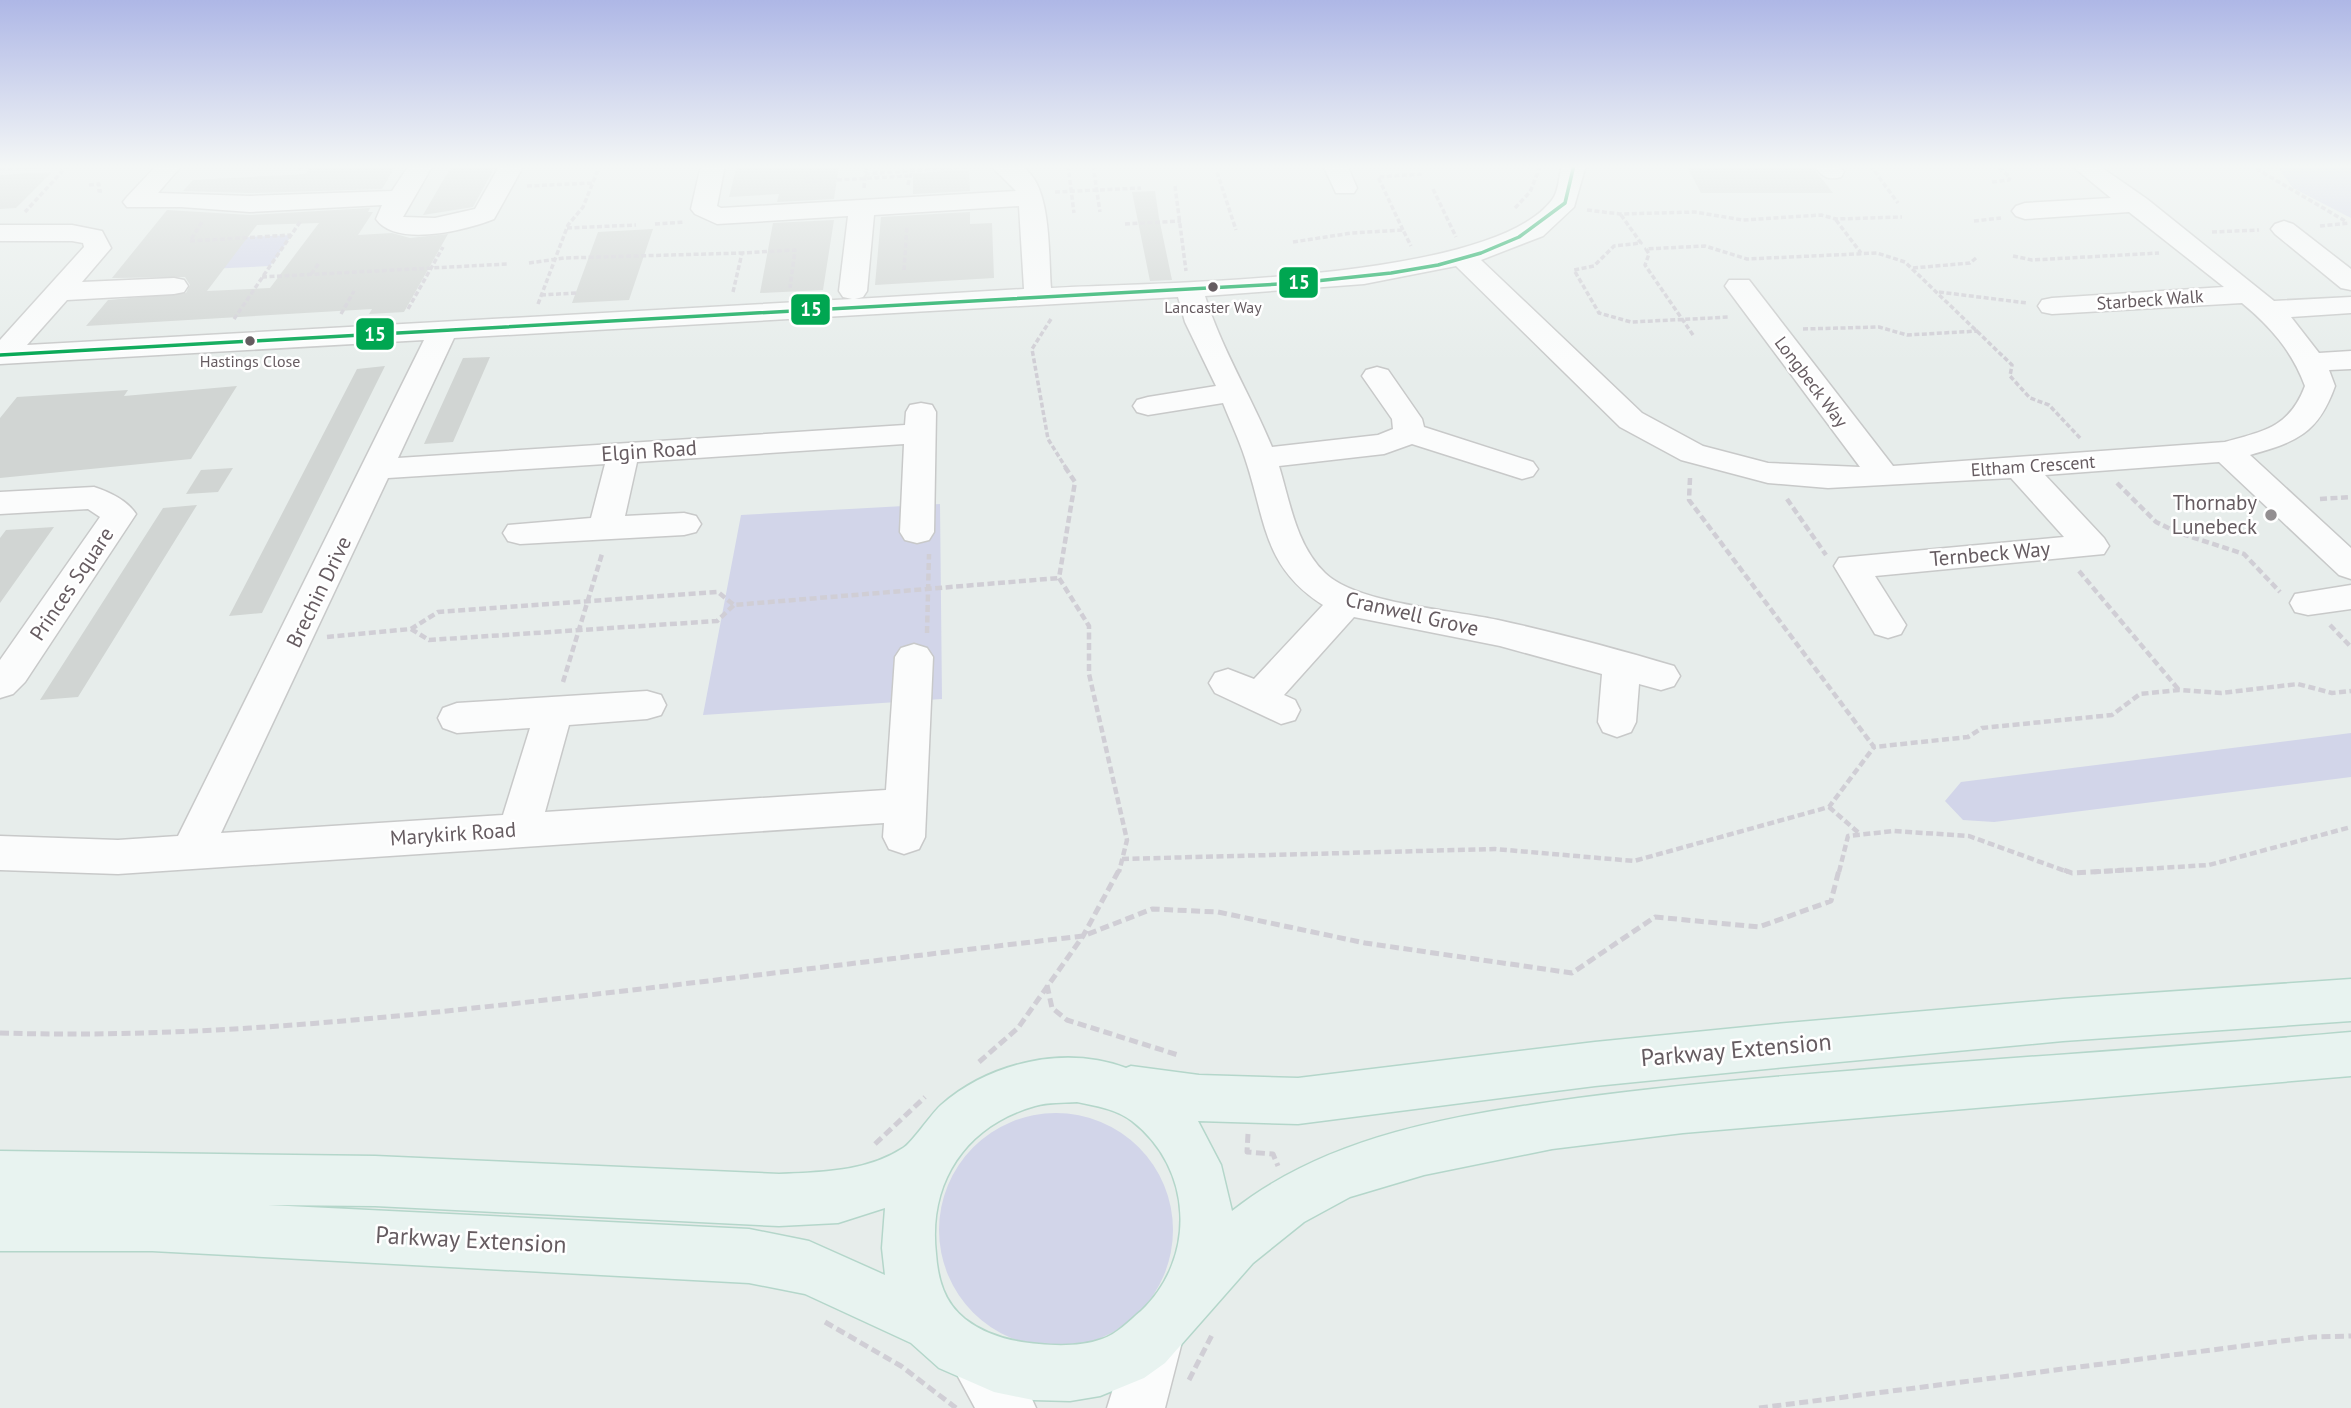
<svg xmlns="http://www.w3.org/2000/svg" width="2351" height="1408" viewBox="0 0 2351 1408" font-family="'PT Sans',sans-serif">
<style>
.green{fill:#d2d5e9}
.building{fill:#d1d5d3;fill-rule:evenodd}
.lines{fill:none;stroke-linecap:round;stroke-linejoin:round}
.minor-casing{stroke:#c8c9c9;stroke-width:3}
.major-casing{stroke:#b4d6ca;stroke-width:3}
.path-far2{stroke:#d0ced5;stroke-width:3.5;stroke-dasharray:5 2.5;stroke-linecap:butt}
.path-far1{stroke:#d0ced5;stroke-width:4.5;stroke-dasharray:7 3.5;stroke-linecap:butt}
.path{stroke:#d0ced5;stroke-width:5;stroke-dasharray:9 4.5;stroke-linecap:butt}
.minor{fill:#fbfcfc;fill-rule:evenodd}
.major{fill:#e8f3f0;fill-rule:evenodd}
.bus-1-casing{stroke:#fff;stroke-width:7}
.bus-1{stroke:#00a651;stroke-width:3.5}
.bus-dot{fill:#665c61;stroke:#fff;stroke-width:2.5}
.poi-dot{fill:#938f91;stroke:#fff;stroke-width:2.5}
.labels{text-anchor:middle;stroke-width:5;stroke-linejoin:round;paint-order:stroke}
.far-bus-label{font-size:16px;fill:#665c61;stroke:#fff}
.far-street-label{font-size:18px;fill:#665c61;stroke:#fff}
.street-label{font-size:21px;fill:#665c61;stroke:#fff}
.poi-label{font-size:21px;fill:#665c61;stroke:#fff;text-anchor:end}
.near-street-label{font-size:24px;fill:#665c61;stroke:#fff}
.line-badge{stroke:#fff;stroke-width:2.5}
.badge-label{font-size:19px;text-anchor:middle;font-weight:bold;fill:#fff}
</style>
<rect width="100%" height="100%" fill="#e7edeb"/>
<path class="green" d="M2276,165h75v53l-58,-30z
M292,235l-22,31 -62,3 22,-31z
M940,504l2,195 -239,16 38,-200z
M2351,733v44l-357,45 -31,-2 -18,-19 16,-19z
M939 1230a117 117 0 1 1 234 0a117 117 0 1 1-234 0Z"/>
<path class="building" d="M311,165h85l-14,24 -132,4 -67,-2 10,-11 112,-6z
M452,165h44l-23,42 -50,8z
M737,165h102l-5,34 -57,3 2,-8 -50,3z
M1686,165h125l22,28h-132z
M969,170l1,21 -57,3v-21z
M52,172l-36,36 -16,1v-34z
M1155,191l4,27 13,62 -22,1 -18,-89z
M370,208l-2,4h5l-15,23 34,-2 18,5 38,-4 -44,78 -35,2 3,-5 -286,17 22,-26 78,-7 4,-8 -5,-8 -73,1 55,-68 83,5zM319,223l-49,65 -63,3 50,-66z
M970,212v12l22,-1 2,55 -119,7 6,-68z
M834,220l-11,70 -63,3 13,-70z
M653,229l-24,71 -57,3 26,-71z
M490,357l-37,85 -29,2 39,-86z
M385,366l-123,247 -33,3 128,-247z
M237,386l-46,73 -191,19v-60l17,-21 111,-7 -4,6z
M233,468l-15,24 -32,2 15,-24z
M197,505l-119,192 -38,3 123,-192z
M54,527l-54,76v-65l6,-8z"/>
<g class="lines">
<defs>
<path id="minor" d="M157,165h25l-24,28 92,3 142,-5 17,-26h24l-30,52 32,1 40,-9 25,-44h24l-30,54c-27,11 -98,29 -118,0l6,-14 -132,7 -69,-5h-54l-4,-5 4,-5z
M701,165h24l-8,41 4,2 295,-17 -26,-26c7,0 20,-3 28,0 35,13 30,91 33,123 105,-6 439,-5 501,-88 7,-8 7,-25 10,-35h24l-12,42 -31,29 -62,24 161,153 61,33 65,17 92,4 -135,-181 4,-6h20l144,186 332,-24c39,-11 64,-14 80,-56 -13,-35 -34,-59 -63,-83l-190,11 -10,-2 -4,-6 4,-6 10,-2 172,-11 -95,-75 -104,7 -9,-3 -4,-5 4,-5 9,-3 86,-5 -40,-33h27l49,34 127,102 77,-4v16l-60,4 28,36 32,-2v18l-22,1 6,16c-17,48 -39,56 -85,69l101,93v31l-12,-4 -120,-113 -174,13 59,63 5,8 -5,8 -229,22 31,49 -5,9 -13,4 -13,-4 -41,-68 5,-8 225,-21 -53,-59 -183,10 -60,-5 -87,-23 -61,-33 -164,-161 -92,18 -159,12c16,52 46,100 67,151l106,-12 15,-6 -1,-10 -30,-43 4,-6 11,-3 11,3 34,49 2,8 109,35 5,7 -5,7 -11,3 -110,-35 -28,10 -105,12c11,36 17,79 46,107 32,31 128,37 173,47 59,13 119,29 176,46l6,10 -6,10 -13,4 -22,-6 -3,38 -5,10 -14,5 -14,-5 -5,-10 4,-48 -102,-28 -146,-29 -70,78 11,5 5,10 -5,10 -14,4 -66,-31 -6,-10 6,-10 13,-4 26,10 69,-74c-61,-39 -57,-85 -78,-147 -6,-19 -15,-37 -22,-55l-75,12 -11,-3 -4,-6 4,-6 11,-3 68,-11 -31,-64 -7,-25 -724,41 -56,120 507,-33 1,-13 4,-7 11,-2 11,2 4,7 -2,120 -5,8 -12,3 -12,-3 -5,-8 4,-88 -267,18 -12,54 59,-3 12,3 5,8 -5,8 -12,3 -164,9 -12,-3 -5,-8 5,-8 83,-7 14,-54 -217,14 -167,355 282,-18 27,-87 -73,5 -14,-5 -5,-10 5,-10 14,-5 190,-12 14,4 5,10 -5,10 -14,4 -78,6 -24,87 341,-22 9,-133 6,-9 13,-4 13,4 6,9 -8,180 -6,12 -15,5 -15,-5 -6,-12 1,-14 -766,51 -118,-4v-34l118,4 60,-4 246,-496 -424,24v-24l84,-93 -1,-4 -11,-2h-72v-16h72l30,6 9,17 -29,34 92,-4 10,2 4,6 -4,6 -10,2 -107,6 -40,45 825,-46 -9,-2 -4,-6 9,-75 -131,8 -22,-10 -4,-5zM1019,206l5,83 -169,10 8,-2 4,-6 7,-76z
M1323,165h24l10,23 -3,5h-18z
M1814,165h25l5,7 -3,5c-14,4 -19,-1 -27,-12z
M2284,221l9,3 58,45v21l-10,-2 -66,-54 -4,-5 4,-5z
M94,487c15,5 33,13 42,27l-111,168 -12,12 -13,4v-38l100,-143 -12,-8 -88,5v-22z
M2351,585v24l-43,6 -13,-3 -5,-9 5,-9z
M1155,1310l20,8 8,20 -18,70h-58l28,-90z
M976,1330l20,8 31,50 9,20h-61l-27,-50 8,-20z"/>
<path id="major" d="M2351,979v42l-288,20 -287,27 -181,18 -297,38 -100,-3 23,44 11,46c97,-77 226,-96 346,-113 89,-12 179,-20 269,-27 168,-14 336,-24 504,-39v44l-668,57 -131,16 -128,26 -74,22 -46,25 -51,41 -88,100 -21,15 -44,18 -30,5 -37,-1 -39,-8 -55,-24 -28,-25 -106,-49 -56,-11 -597,-32h-152v-100l375,5 404,18c42,-2 87,-2 124,-26 9,-5 27,-33 38,-43 49,-43 125,-60 185,-37l5,-2 68,9 99,3 297,-36 181,-18 287,-25zM1077,1102c19,4 39,7 55,19 61,47 65,137 9,190 -12,10 -24,23 -39,28 -19,7 -43,7 -63,5 -26,-2 -52,-8 -74,-25 -21,-17 -27,-39 -29,-65 -8,-71 29,-128 99,-148 13,-4 29,-3 42,-4zM268,1205l107,1 404,20 59,-3 47,-15 -3,40 3,27 -76,-34 -60,-12z"/>
</defs>
<use href="#minor" class="minor-casing"/>
<use href="#major" class="major-casing"/>
<path class="path-far2" d="M810,165l-4,16h15
M1068,165l6,48
M1093,165l7,47
M1486,165v3
M1870,165l28,38
M2250,165l97,57
M298,168l45,-3
M0,169l68,-4 -43,47
M1217,172l19,58
M865,174l112,-8
M837,180l71,-4
M1992,182l17,-2 1,-3 -15,-12
M89,185l10,-1v7h5
M908,185l5,-20
M527,186l65,-3
M1175,186l11,85
M864,188l2,-23
M1433,189l23,48
M1055,192l86,-4
M1515,208l15,-16 11,-27
M1587,210l33,4 75,-2 48,8 78,-5 15,4 66,-2
M1621,215l20,28 -27,3 -20,20 -20,4 25,43 32,9 99,-5
M1836,220l25,33
M1974,221l27,-3
M202,222l-12,19 101,-6
M655,224l30,-2
M1125,224l56,-3
M2320,226l29,-3
M567,228l69,-3
M1403,230l-25,-53 44,-3
M2212,232l47,-2
M1293,242l59,-9 51,-3 8,16
M2013,256l19,4 127,-7
M529,263l35,-5 178,-5
M1913,268l57,-5 6,-5
M904,270l3,-45
M311,274l8,-11
M262,277l245,-13
M733,292l9,-39 53,-3 -5,38
M1939,292l88,11
M541,295l35,-2
M538,304l30,-79 15,-18 17,-42
M408,309l35,-62
M341,314l13,-23
M234,319l66,-97
M1051,319l-19,30 16,90 18,29
M1803,329l76,-2 28,8 71,-4
M1693,335l-48,-70 4,-11 -3,-5 59,-3 42,13 130,-6 28,9 107,103 -2,11 20,22 19,7 32,34"/>
<path class="path-far1" d="M1065,467l10,15 -16,96 30,48v48l38,166 -8,32
M1690,478l-1,22 185,247 94,-10 14,-9 130,-13 28,-21 39,-4 42,3 77,-9 34,9 19,-2
M2117,483l39,39 23,11 65,21 36,38
M1787,499l39,56
M2320,499l31,-2
M2079,571l100,119
M2330,625l21,22
M411,629l18,11 288,-19 17,-16
M927,633l2,-79
M327,637l84,-8 27,-17 280,-20 16,13 325,-27
M563,682l39,-128
M1829,807l31,27
M1122,859l373,-10 139,12 195,-54 45,-60
M1839,872l9,-36 46,-5 75,5 99,36
M2094,872l115,-7 142,-38"/>
<path class="path" d="M2064,870l8,3 52,-3
M1047,985l5,23 15,12 111,35
M0,1033c198,6 392,-15 589,-38 165,-19 329,-40 494,-59l69,-27 66,3 147,31 207,30 83,-56 104,10 72,-26 8,-31
M979,1062l39,-34 65,-92 36,-66
M1248,1134l-1,18 26,2 5,12
M875,1144l50,-47
M825,1322l76,44 55,42
M1189,1380l23,-45
M1759,1408l554,-71 38,-1"/>
<use href="#minor" class="minor"/>
<use href="#major" class="major"/>
<defs>
<path id="bus-1" d="M0,355l1297,-72 94,-10 47,-8 43,-12 38,-16 46,-34 9,-38"/>
</defs>
<use href="#bus-1" class="bus-1-casing"/>
<use href="#bus-1" class="bus-1"/>
</g>
<linearGradient id="sky" x2="0" y2="1"><stop stop-color="#aeb7e6"/><stop offset="0.46" stop-color="#f4f7f6"/><stop offset="1" stop-color="#f4f7f6" stop-opacity="0"/></linearGradient>
<rect width="2351" height="362" fill="url(#sky)"/>
<g class="bus-dot">
<circle cx="1213" cy="287" r="6"/>
<circle cx="250" cy="341" r="6"/>
</g>
<circle class="poi-dot" cx="2271" cy="515" r="7"/>
<g class="labels">
<g class="far-bus-label">
<text x="1213" y="313">Lancaster Way</text>
<text x="250" y="367">Hastings Close</text>
</g>
<g class="far-street-label">
<text transform="translate(2150 300) rotate(-4)" y="6">Starbeck Walk</text>
<text transform="translate(1811 382) rotate(53)" y="6">Longbeck Way</text>
<text transform="translate(2033 466) rotate(-4)" y="6">Eltham Crescent</text>
</g>
<g class="street-label">
<text transform="translate(649 451) rotate(-4)" y="7">Elgin Road</text>
<text transform="translate(1990 554) rotate(-5)" y="7">Ternbeck Way</text>
<text transform="translate(72 584) rotate(-56)" y="7">Princes Square</text>
<text transform="translate(319 592) rotate(-64)" y="7">Brechin Drive</text>
<text transform="translate(1412 614) rotate(13)" y="7">Cranwell Grove</text>
<text transform="translate(453 834) rotate(-4)" y="7">Marykirk Road</text>
</g>
<g class="poi-label">
<text x="2257" y="510">Thornaby<tspan x="2257" dy="24">Lunebeck</tspan></text>
</g>
<g class="near-street-label">
<text transform="translate(1736 1050) rotate(-5)" y="8">Parkway Extension</text>
<text transform="translate(471 1240) rotate(3)" y="8">Parkway Extension</text>
</g>
</g>
<g class="line-badge">
<rect x="1278" y="266" width="41" height="33" rx="7" fill="#00a651"/>
<rect x="790" y="293" width="41" height="33" rx="7" fill="#00a651"/>
<rect x="355" y="317" width="40" height="34" rx="7" fill="#00a651"/>
</g>
<g class="badge-label">
<text x="1299" y="289">15</text>
<text x="811" y="316">15</text>
<text x="375" y="341">15</text>
</g>
</svg>
